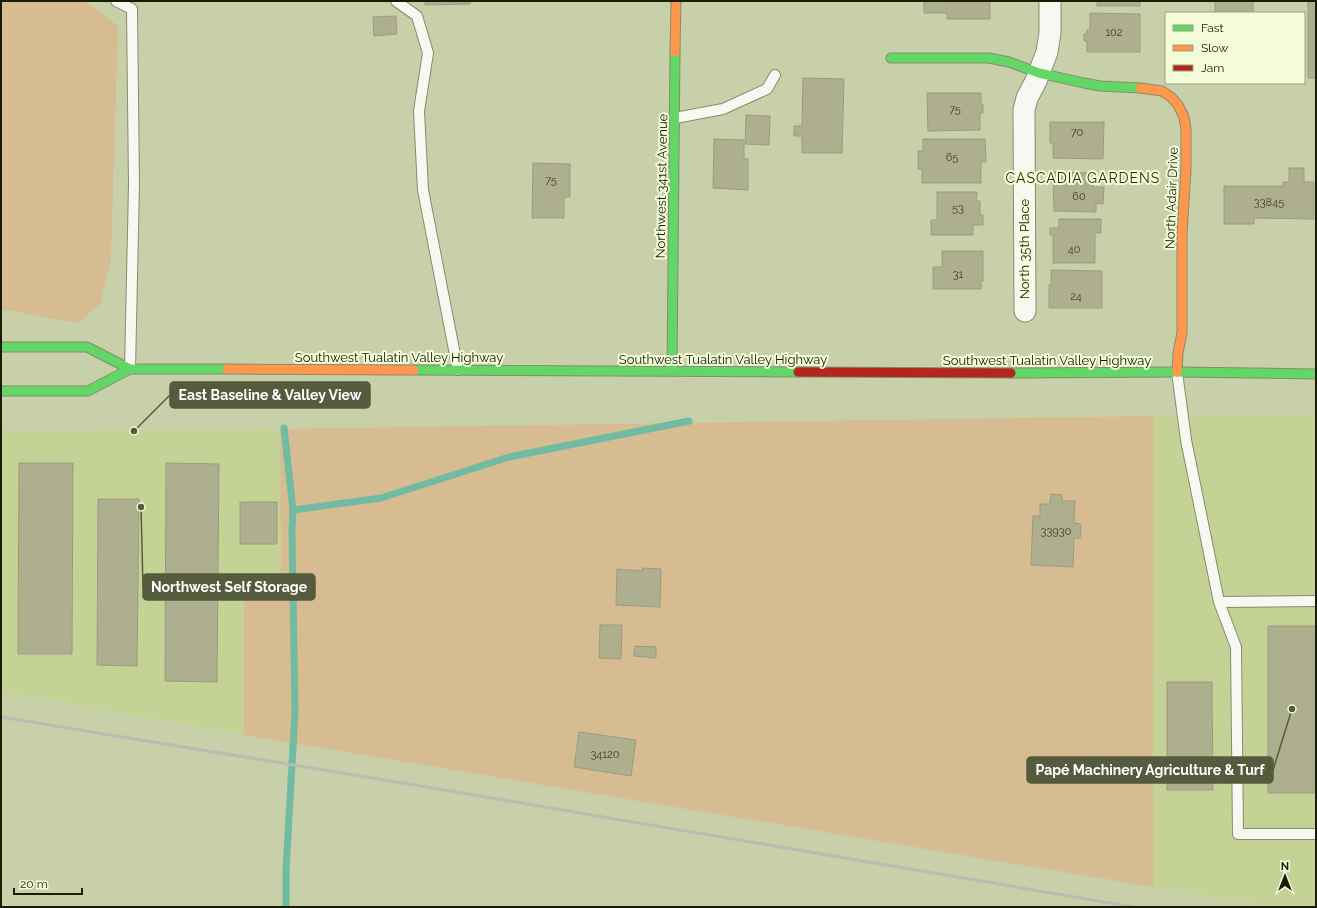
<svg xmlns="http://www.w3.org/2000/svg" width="1317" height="908" viewBox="0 0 1317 908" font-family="Raleway,sans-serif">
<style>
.built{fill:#c5d296}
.green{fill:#d7bc92}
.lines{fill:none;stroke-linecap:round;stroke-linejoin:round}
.stream{stroke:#70bba2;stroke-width:7}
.building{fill:#aeaf8f;stroke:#9b9c7e}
.lane-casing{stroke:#868c6e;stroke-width:12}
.street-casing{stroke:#868c6e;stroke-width:23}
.fast-casing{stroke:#868c6e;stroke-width:11}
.slow-casing{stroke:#868c6e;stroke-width:11}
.jam-casing{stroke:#868c6e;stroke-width:11}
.path{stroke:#c5c8bd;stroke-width:2.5;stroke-dasharray:1 3;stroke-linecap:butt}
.lane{stroke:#f7f8f2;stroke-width:10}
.street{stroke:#f7f8f2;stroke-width:21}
.fast{stroke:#63d668;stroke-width:9}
.slow{stroke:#ff974d;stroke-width:9}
.jam{stroke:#b3261e;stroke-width:9}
.rail{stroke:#b9bcb1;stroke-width:3}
.labels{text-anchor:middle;stroke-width:4;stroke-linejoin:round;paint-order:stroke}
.number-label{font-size:11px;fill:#3e4126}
.street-label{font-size:13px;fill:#181c03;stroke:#f3fbd9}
.neighbourhood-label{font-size:14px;letter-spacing:1px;fill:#272d0a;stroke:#f3fbd9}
.leader{fill:none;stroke:#555b3d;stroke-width:1.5}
.callout-dot{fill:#555b3d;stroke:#f3fbd9;stroke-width:1.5}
.callout{fill:#555b3d;stroke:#555b3d;stroke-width:1.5}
.callout-label{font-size:14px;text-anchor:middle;font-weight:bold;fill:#fff}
</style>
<rect width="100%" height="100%" fill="#c7d0a9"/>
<path class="built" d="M1153,416h163v491h-39l-124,-20z
M280,429l1,154h-37v152l-243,-44v-260z"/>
<path class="green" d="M1,1h84l33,25 -7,232 -10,45 -23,20 -77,-14z
M1153,416v471l-909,-152v-152l37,-1 -1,-153z"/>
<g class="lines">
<path class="stream" d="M284,428l9,82 -1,21 3,181 -9,158v37
M293,510l88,-12 128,-41 180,-36"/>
</g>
<path class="building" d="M425,1h56h-11v3l-45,1z
M924,1h66v18h-43v-6h-23z
M1097,1h43v5h-43z
M1215,1h38v12h-38z
M1308,1h8v77h-8z
M1090,13l50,1v38h-53v-11h-3v-7h3v-4h3z
M396,16l1,18 -23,2 -1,-19z
M803,78l41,1 -2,74h-40v-17h-8v-10h8z
M927,93h54v11h2v9h-3v17l-52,1z
M746,115l24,1 -1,29 -24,-1z
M1050,122h54l-1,37 -50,-1v-15h-3z
M714,139l30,1v19h4v31l-35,-2z
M923,139h62l1,23h-5v21h-59v-14h-4v-18h5z
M533,163l37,1v33h-6v21h-32z
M1289,168h15v14h10v37l-60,-1v6h-30v-38h59v-4h6z
M1053,172l40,1v14h11l-1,17 -7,-1v9l-42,-1z
M937,192h40l-1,9h4v14h3v10h-10v10h-42v-15h6z
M1059,219h42v14h-6v30h-42v-28h-3v-7h9z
M942,251h41v30h-2v8h-48v-22h9z
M1051,270l51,1v37h-53v-23h2z
M19,463h54l-1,191h-54z
M166,463l53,1 -2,218 -52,-1z
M1051,494l11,1v6h13l-1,22 7,1 -1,14h-6l-1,29 -42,-2 2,-49h7v-12h10z
M98,499h41l-2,167 -40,-1z
M240,502h37v42h-37z
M642,568l19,1 -1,38 -44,-2 1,-36 25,2z
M600,625h22l-1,34 -22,-1z
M1268,626h48v167h-48z
M635,646l21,1v11l-22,-2z
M1167,682h45l1,108h-46z
M579,732l57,8 -5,36 -57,-9z"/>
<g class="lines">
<defs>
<path id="lane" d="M116,1l16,8 2,176 -4,184
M396,1l21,15 11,37 -9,58 4,79 35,180
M675,118l48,-9 44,-20 8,-14
M1177,372l9,68 33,162 97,-1
M1219,602l17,45 2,187h78"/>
<path id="street" d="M1025,311l-1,-201 3,-12 9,-17 11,-29 3,-19v-32"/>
<path id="fast" d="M891,58h98l20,4 30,11 45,10 16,3 40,2
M1,347h86l43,22h97
M414,370l384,2
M672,371l3,-319
M1011,373l166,-1 139,2
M1,391h87l42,-22"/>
<path id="slow" d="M675,52l1,-51
M1140,88l22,3 9,6 7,8 6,12 2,12v40l-4,64v100l-4,20 -1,19
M227,369l187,1"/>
<path id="jam" d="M798,372l213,1"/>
</defs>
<use href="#lane" class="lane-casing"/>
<use href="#street" class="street-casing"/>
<use href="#fast" class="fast-casing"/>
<use href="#slow" class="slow-casing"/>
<use href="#jam" class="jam-casing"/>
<path class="path" d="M656,907l4,-81 2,-129"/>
<use href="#lane" class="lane"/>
<use href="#street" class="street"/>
<use href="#fast" class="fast"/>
<use href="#slow" class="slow"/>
<use href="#jam" class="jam"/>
<path class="rail" d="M1,717l414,68 719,122"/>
</g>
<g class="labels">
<g class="number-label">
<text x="1114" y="36">102</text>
<text x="955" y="113">75</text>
<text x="1077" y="136">70</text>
<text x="952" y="161">65</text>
<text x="551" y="184">75</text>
<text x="1079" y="200">60</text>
<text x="1269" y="206">33845</text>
<text x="958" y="212">53</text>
<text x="1074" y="253">40</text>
<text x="958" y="278">31</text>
<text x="1076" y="300">24</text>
<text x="1056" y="535">33930</text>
<text x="605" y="758">34120</text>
</g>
<g class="street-label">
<text transform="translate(661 186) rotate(-89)" y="5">Northwest 341st Avenue</text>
<text transform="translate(1171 198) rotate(-88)" y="5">North Adair Drive</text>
<text transform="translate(1024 249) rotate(-90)" y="5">North 35th Place</text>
<text x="399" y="362">Southwest Tualatin Valley Highway</text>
<text x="723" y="364">Southwest Tualatin Valley Highway</text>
<text x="1047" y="365">Southwest Tualatin Valley Highway</text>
</g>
<g class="neighbourhood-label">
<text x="1083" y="183">CASCADIA GARDENS</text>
</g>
</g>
<path class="leader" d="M134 431L170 395M141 507L143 587M1292 709L1273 770"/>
<g class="callout-dot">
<circle cx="134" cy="431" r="4"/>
<circle cx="141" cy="507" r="4"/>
<circle cx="1292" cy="709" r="4"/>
</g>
<g class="callout">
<rect x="170" y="382" width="200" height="26" rx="4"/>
<rect x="143" y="574" width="172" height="26" rx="4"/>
<rect x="1027" y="757" width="246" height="26" rx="4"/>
</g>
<g class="callout-label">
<text x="270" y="400">East Baseline &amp; Valley View</text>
<text x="229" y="592">Northwest Self Storage</text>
<text x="1150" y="775">Papé Machinery Agriculture &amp; Turf</text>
</g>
<rect width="1317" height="908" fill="none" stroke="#181c03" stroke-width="4"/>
<rect x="1165" y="12" width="140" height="72" fill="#f3fbd9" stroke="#9ba283"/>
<rect x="1173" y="25" width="20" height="6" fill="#63d668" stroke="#9ba283"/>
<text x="1201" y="32" font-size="12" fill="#181c03">Fast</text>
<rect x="1173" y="45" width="20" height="6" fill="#ff974d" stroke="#9ba283"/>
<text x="1201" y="52" font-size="12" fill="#181c03">Slow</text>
<rect x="1173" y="65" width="20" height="6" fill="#b3261e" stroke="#9ba283"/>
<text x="1201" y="72" font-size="12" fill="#181c03">Jam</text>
<g transform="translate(1285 876)" stroke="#f3fbd9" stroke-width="3" paint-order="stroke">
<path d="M0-3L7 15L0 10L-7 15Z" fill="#181c03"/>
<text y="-6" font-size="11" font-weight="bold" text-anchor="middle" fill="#181c03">N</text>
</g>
<path d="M14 888v6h68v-6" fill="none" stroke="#181c03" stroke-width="2"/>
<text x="20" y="888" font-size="12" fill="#181c03" stroke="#f3fbd9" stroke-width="3" paint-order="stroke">20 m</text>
</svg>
